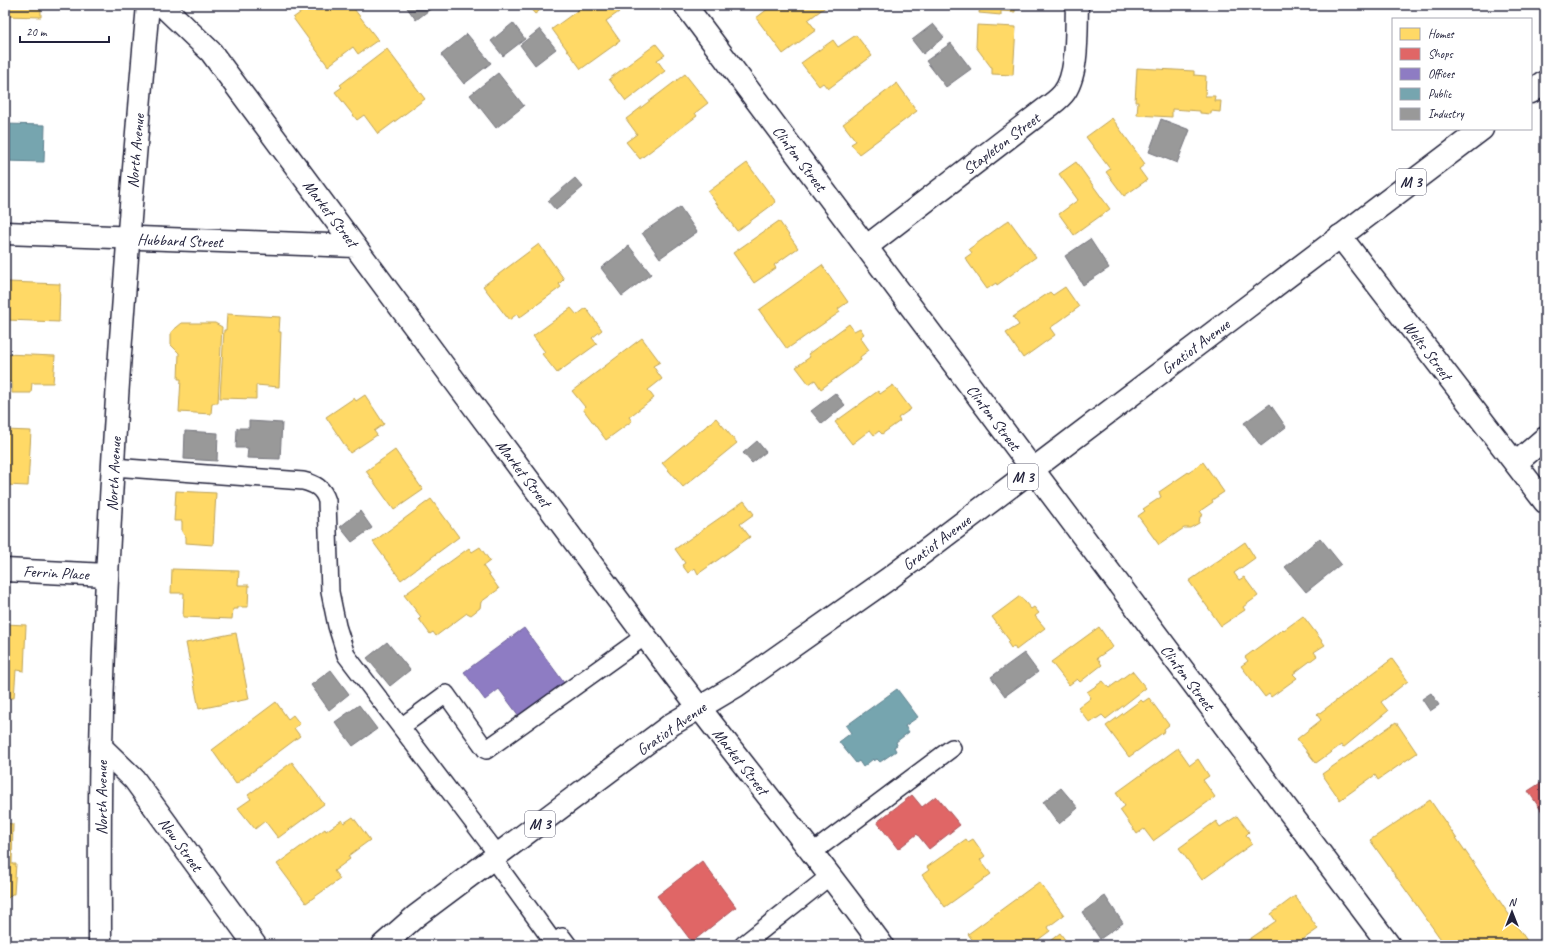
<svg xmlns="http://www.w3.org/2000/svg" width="1550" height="950" viewBox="0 0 1550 950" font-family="Caveat,sans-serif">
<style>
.homes{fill:#ffd966;stroke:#bda259}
.shops{fill:#e06666;stroke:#a75259}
.offices{fill:#8e7cc3;stroke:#6e619a}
.public{fill:#76a5af;stroke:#5d7e8c}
.industry{fill:#999;stroke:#75757d}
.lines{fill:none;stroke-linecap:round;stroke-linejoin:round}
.lane-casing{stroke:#22223b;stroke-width:20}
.street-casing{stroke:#22223b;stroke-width:25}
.secondary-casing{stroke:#22223b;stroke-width:25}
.primary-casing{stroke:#22223b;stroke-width:25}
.lane{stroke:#fff;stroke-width:17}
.street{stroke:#fff;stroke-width:22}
.secondary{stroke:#fff;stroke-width:22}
.primary{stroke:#fff;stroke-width:22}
.labels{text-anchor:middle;stroke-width:4;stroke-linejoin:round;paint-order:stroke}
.shield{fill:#fff;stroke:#646476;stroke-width:1}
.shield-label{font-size:15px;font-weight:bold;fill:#22223b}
.street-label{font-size:16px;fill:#22223b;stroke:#fff}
</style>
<rect width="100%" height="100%" fill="#fff"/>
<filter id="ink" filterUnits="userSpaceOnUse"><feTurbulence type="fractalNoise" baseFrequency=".025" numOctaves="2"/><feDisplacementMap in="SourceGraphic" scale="8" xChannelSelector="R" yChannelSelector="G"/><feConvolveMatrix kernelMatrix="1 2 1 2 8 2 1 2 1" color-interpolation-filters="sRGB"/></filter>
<g filter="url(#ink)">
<path class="homes" d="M5,5h36v12l-36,-1z
M311,5h40l27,35 -20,14 -5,-7 -25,19 -35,-48z
M527,5h20l-12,9z
M585,5h29l5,7 -13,9 14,20 -39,28 -29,-40z
M773,5h55l-20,15 8,10 -33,24 -27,-36z
M960,5h60l-1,4h-4v3l-14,-1v4l-22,-2 1,-7z
M977,25l39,2 -3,48 -21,-1v-7h-1l-15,-20z
M856,35l16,21 -44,33 -5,-6 -4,3 -18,-23 32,-23 5,7z
M656,44l9,11 -8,5 8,11 -39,30 -17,-22z
M387,49l38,50 -47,35 -14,-19 -7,5 -22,-28 7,-5 -2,-2z
M1137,68l57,3v4l12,1 -1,20h10l-1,5h7l-1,11 -9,-1v3l-11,-1v-2l-28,-2v8l-35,-2 1,-13h-3z
M685,74l23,29 -13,10 2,3 -57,43 -14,-17 11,-8 -11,-15z
M897,83l20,28 -58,43 -8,-10 5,-3 -13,-17z
M1112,118l33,46 -6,5 8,11 -23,16 -18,-24 4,-3 -24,-32z
M1076,162l34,47 -36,26 -15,-21 19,-14 -19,-26z
M747,163l29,39 -39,29 -29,-39z
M1009,220l27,37 -39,28 -1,-2 -9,6 -22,-31 7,-5 -3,-4z
M779,221l19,27 -24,17 2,3 -22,15 -21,-30z
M539,244l25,35 -5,5 2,3 -42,31 -2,-4 -8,6 -26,-34z
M822,265l26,37 -10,7 2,3 -53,37 -28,-39z
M8,282l52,2 -1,38 -52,-2z
M1065,287l14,20 -29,21 5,7 -32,23 -17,-25 13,-8 -6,-8 37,-25 3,3z
M571,308l6,7 9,-7 16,22 -10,8 5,6 -40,29 -15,-19 3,-2 -12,-16z
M227,314l53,3 -1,15h2l-2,55 -23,-2v14l-36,-1 4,-68h2z
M182,323h33l7,4 -4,76h-6l-1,11 -32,-2 2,-33h-3l1,-26 -8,-8v-13z
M849,324l5,7 6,-3 4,6 -4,3 9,13 -9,7 1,3 -40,29 -6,-9 -6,4 -13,-17 14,-10 -2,-3z
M642,338l18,24 -7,4 9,13 -14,11 6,8 -25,19 3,4 -26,19 -23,-31 2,-2 -13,-16z
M5,354l50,2 -2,27h-21l-1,10h-19v-11h-7z
M893,385l18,24 -13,9 2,3 -18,13 -3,-3 -5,4 -4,-5 -18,14 -17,-22 43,-31 2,3z
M365,395l19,29 -10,7 3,4 -27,18 -24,-36 28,-19 2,3z
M716,418l21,25 -54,44 -21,-24z
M5,430l26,1 -3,55 -23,-1z
M395,450l28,40 -29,20 -28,-39z
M1203,462l21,30 -12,8 1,2 -13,9 3,4 -3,2 -1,6 -9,5h-6l-25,17 -21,-29 7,-5 -2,-2 18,-12 -2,-5z
M176,491l40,2 -3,52 -27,-2v-6l-4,-5v-11h-8z
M431,499l28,38 -58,43 -28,-38z
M744,501l10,13 -14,10 10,13 -52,37 -3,-6 -7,5 -6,-8 3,-2 -10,-14z
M1245,542l10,16 -21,15 5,7 5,-3 14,19 -15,11 2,3 -24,16 -32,-45z
M480,547l10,14 -7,5 16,23 -18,13 -1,6 -9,7 -4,-2 -31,23 -3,-4 -3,2 -11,-15 2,-2 -17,-22 65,-47 3,4z
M172,569l67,2 -1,14h11l-1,22h-10v2h-5l-1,10 -49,-2 1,-24h-13z
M1020,596l11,13 3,-2 5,6 -4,3 10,12 -29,22 -2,-4 -3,2 -4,-6 2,-2 -17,-23z
M1303,616l22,29 -11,7 3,4 -24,18 4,4 -26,19 -2,-3 -4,3 -24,-31 7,-5 -3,-4 38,-28 1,1z
M5,624l21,1 -2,46 -8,-1 -2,28h-7v2h-2z
M1099,627l14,20 -16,11 5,7 -22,17 -3,-3 -8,6 -18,-23z
M236,633l13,66 -50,10 -13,-66z
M1392,659l16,22 -27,21 7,9 -45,37 -2,-3 -25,18 -19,-24 24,-19 -4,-5z
M1132,671l14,17 -40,31 -4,-4 -12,8 -12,-15 13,-10 -4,-6 16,-11 6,7z
M1149,698l20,27 -5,4 1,2 -36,26 -23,-31 35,-26 2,2z
M276,702l12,17 5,-4 7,9 -6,4 6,8 -64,48 -24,-34z
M1396,722l21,31 -39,27 -3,-5 -35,25 -18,-26z
M1178,748l12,17 8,-6 11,17 -6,4 12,17 -62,44 -9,-12 -7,5 -17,-24 5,-4 -9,-13z
M292,762l32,42 -46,34 -13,-17 -10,8 -17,-21 13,-9 -3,-4z
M1430,800l100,145h-85l-75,-105z
M1237,816l12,16 -3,3 6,9 -50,36 -23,-32 37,-27 4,6z
M353,817l17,23 -22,16 2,3 -16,12 6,8 -34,24 -29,-39 48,-35 1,2 16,-11 2,3z
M5,823l8,1 -1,40h4l-2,30h-2l-7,7z
M966,839l2,3 5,-3 12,17 -5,4 11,14 -46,33 -23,-32 7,-5 -2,-3z
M1039,882l25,33 -16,12 2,4 -19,14h-55l-8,-11z
M1295,896l23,33 -23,16h-54l35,-24 -5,-7z
M1060,933l9,12h-24z"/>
<path class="shops" d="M1545,780v36l-17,-25z
M912,795l10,12 14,-11 24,29 -31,24 -12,-15 -19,15 -21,-27z
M702,861l34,46 -44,35 -35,-46z"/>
<path class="offices" d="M524,628l43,59 -45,33 -23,-31 -14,11 -21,-28z"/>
<path class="public" d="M5,124l40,1 -1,37 -39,-1z
M897,689l21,28 -13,9 4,6 -13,10 1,3 -3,2 2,4 -16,11 -3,-3 -3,2 -1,-2 -10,8 -4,-6 -3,2 -17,-21 12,-9 -5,-7z"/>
<path class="industry" d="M405,5h31l-20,15z
M513,23l12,16 -22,17 -12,-15z
M933,24l11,13 -21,17 -11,-14z
M540,29l16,20 -21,16 -15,-20z
M467,34l24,29 -27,21 -23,-29z
M951,43l20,26 -25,18 -20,-26z
M498,73l26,33 -28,22 -26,-33z
M1161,119l29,11 -13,33 -28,-11z
M575,178l8,9 -27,23 -8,-9z
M680,207l17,25 -37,26 -18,-25z
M1090,239l19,29 -26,17 -18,-29z
M629,246l22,28 -29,22 -21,-28z
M835,393l10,12 -23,19 -11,-13z
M1270,404l16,23 -25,19 -17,-23z
M249,421l33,2 -2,36 -33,-1 1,-10h-12l1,-20h12z
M185,431l33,2 -1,28 -33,-2z
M757,441l9,11 -14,11 -9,-10z
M360,511l12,17 -20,14 -12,-15z
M1320,538l21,26 -35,28 -21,-25z
M387,642l23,28 -20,16 -23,-28z
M1024,653l14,19 -33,24 -14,-19z
M331,670l18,24 -20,16 -18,-25z
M1431,693l8,12 -9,6 -8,-12z
M359,705l18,24 -24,17 -18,-24z
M1061,788l17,20 -19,16 -16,-22z
M1105,896l18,27 -23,16 -18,-27z"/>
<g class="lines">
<defs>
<path id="lane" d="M113,467l190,14c12,3 20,7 24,20l3,91 7,34 9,29 152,200
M401,727l45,-33 40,56 159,-114
M813,852l139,-104
M493,859l61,84 -2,2
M562,937l6,8
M743,945l88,-70"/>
<path id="street" d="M162,5l49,47c151,203 300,406 452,608 72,96 148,188 219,285
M685,5l704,940
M5,233l350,13
M1340,236l205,266
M866,247l178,-137c7,-5 14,-10 19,-16 16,-19 13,-65 14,-89
M1516,463l29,-25
M5,570l102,5
M101,747l33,32 121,166"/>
<path id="secondary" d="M100,945c0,-66 -1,-133 1,-199 6,-247 25,-494 47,-741"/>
<path id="primary" d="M1531,92l14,-10
M383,945l33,-29 256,-192 64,-38 155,-109 591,-448"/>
</defs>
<use href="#lane" class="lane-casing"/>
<use href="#street" class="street-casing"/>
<use href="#secondary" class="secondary-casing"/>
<use href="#primary" class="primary-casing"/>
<use href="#lane" class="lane"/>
<use href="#street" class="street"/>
<use href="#secondary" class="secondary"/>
<use href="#primary" class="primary"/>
</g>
</g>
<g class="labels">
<g class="shield">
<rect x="1396" y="169" width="30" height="26" rx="3"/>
<rect x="1008" y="464" width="30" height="26" rx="3"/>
<rect x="525" y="811" width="30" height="26" rx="3"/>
</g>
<g class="shield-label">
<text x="1411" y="187">M 3</text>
<text x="1023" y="482">M 3</text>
<text x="540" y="829">M 3</text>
</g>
<g class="street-label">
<text transform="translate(1001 143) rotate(-37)" y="6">Stapleton Street</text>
<text transform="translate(135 151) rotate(-85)" y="6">North Avenue</text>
<text transform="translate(800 158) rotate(53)" y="6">Clinton Street</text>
<text transform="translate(331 213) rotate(53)" y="6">Market Street</text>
<text transform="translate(180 240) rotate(2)" y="6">Hubbard Street</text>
<text transform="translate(1195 346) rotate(-37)" y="6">Gratiot Avenue</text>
<text transform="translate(1428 350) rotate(53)" y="6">Welts Street</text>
<text transform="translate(994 417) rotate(53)" y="6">Clinton Street</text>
<text transform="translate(524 473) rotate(53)" y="6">Market Street</text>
<text transform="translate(113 474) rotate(-87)" y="6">North Avenue</text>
<text transform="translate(936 542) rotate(-37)" y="6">Gratiot Avenue</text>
<text transform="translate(56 572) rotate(3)" y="6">Ferrin Place</text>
<text transform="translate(1188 677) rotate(53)" y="6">Clinton Street</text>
<text transform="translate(671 728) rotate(-35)" y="6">Gratiot Avenue</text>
<text transform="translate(741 761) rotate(52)" y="6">Market Street</text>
<text transform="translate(101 798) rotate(-90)" y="6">North Avenue</text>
<text transform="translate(181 844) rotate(54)" y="6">New Street</text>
</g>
</g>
<rect width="1550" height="950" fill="none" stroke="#fff" stroke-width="20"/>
<rect x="10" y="10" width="1530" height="930" fill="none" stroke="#22223b" stroke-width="1.5" filter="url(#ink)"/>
<rect x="1392" y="18" width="140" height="112" fill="#ffffff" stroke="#a7a7b1"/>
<rect x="1400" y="28" width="20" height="12" fill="#ffd966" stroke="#a7a7b1"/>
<text x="1428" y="38" font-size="12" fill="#22223b">Homes</text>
<rect x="1400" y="48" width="20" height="12" fill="#e06666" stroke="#a7a7b1"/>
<text x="1428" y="58" font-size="12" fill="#22223b">Shops</text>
<rect x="1400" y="68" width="20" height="12" fill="#8e7cc3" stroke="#a7a7b1"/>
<text x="1428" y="78" font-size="12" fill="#22223b">Offices</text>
<rect x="1400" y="88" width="20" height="12" fill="#76a5af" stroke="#a7a7b1"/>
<text x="1428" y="98" font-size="12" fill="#22223b">Public</text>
<rect x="1400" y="108" width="20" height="12" fill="#999999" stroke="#a7a7b1"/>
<text x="1428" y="118" font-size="12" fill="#22223b">Industry</text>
<g transform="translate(1512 912)" stroke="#ffffff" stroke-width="3" paint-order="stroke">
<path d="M0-3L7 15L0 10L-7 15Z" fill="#22223b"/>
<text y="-6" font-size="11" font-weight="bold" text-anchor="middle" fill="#22223b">N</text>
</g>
<path d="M20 36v6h89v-6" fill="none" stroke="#22223b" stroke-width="2"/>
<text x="26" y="36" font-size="12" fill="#22223b" stroke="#ffffff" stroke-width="3" paint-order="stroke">20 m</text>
</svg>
